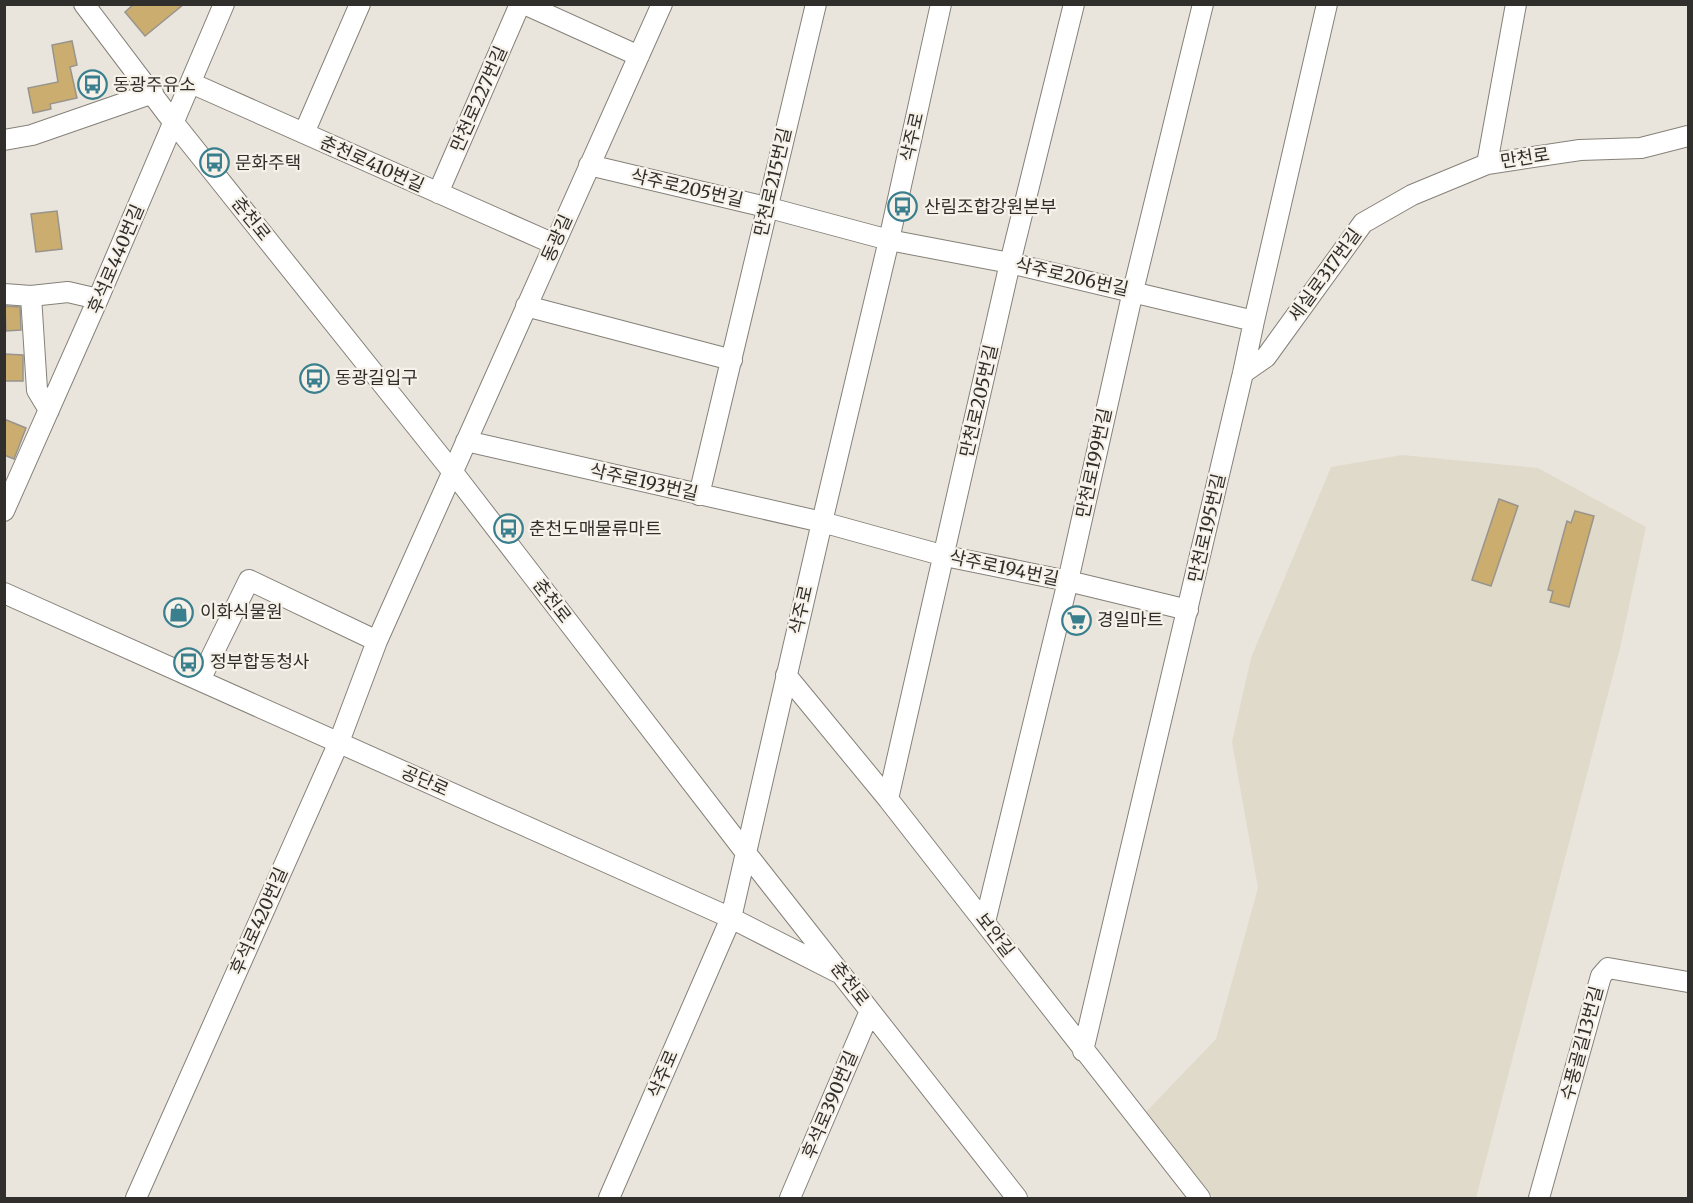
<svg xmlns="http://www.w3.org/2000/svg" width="1693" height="1203" viewBox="0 0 1693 1203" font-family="Merriweather,'Noto Sans KR',serif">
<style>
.built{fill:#e0daca}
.building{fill:#cbad70;stroke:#98948c;stroke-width:1.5}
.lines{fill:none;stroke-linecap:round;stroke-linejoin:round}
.minor-casing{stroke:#858179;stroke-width:22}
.minor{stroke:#fff;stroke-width:20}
.labels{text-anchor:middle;stroke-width:4.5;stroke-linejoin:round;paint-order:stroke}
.poi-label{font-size:18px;fill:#312f2c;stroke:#f6f2e9;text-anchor:start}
.street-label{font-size:18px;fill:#312f2c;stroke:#f6f2e9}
</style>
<rect width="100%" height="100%" fill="#e9e5dc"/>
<path class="built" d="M1402,455l136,13 108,59 -26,121 -144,550h-262l-69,-85 71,-74 42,-151 -26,-146 19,-84 80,-191z"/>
<path class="building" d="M134,4h50l-39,32 -20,-24z
M72,41l5,24 -7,2 7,31 -27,6 1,5 -18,4 -5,-25 30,-6 -6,-37z
M57,211l5,38 -26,3 -5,-38z
M5,306l15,1 1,23 -15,1z
M4,354l19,1v26h-19z
M4,419l22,9 -12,31 -10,-4z
M1499,499l19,7 -27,80 -19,-6z
M1575,511l19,5 -25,91 -19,-5 3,-11 -5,-1 19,-69 4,2z"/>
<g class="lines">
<defs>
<path id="minor" d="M84,4l90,119 278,348 294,382 271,345
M524,4l115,52
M191,83l363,161
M304,133l56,-129
M4,140l28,-5 121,-42
M1487,164l29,-160
M589,165l177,42 123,33 121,23 244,58
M438,193l82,-189
M4,294l27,2 37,-4 30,7
M31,296l6,94 12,20
M526,306l206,54
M1243,373l23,-16 97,-134 49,-28 75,-31 93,-14 61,-2 47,-12
M466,441l356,81 123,34 123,25 120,29
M699,495c40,-163 77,-327 117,-491
M4,511l94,-212 126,-295
M4,593l727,325 106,54
M786,675l102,124 312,399
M200,680l49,-100 128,61
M888,799l122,-536 64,-259
M985,922l83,-341 65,-290 70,-287
M1083,1051l160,-678 11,-52 73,-317
M136,1198l203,-456 38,-101 285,-637
M609,1198l122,-280 91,-396 67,-282 52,-236
M790,1198l80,-187
M1539,1198l62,-222 7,-8 80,14"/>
</defs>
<use href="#minor" class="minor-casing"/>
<use href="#minor" class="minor"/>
</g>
<defs>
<symbol id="bus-ring" viewBox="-11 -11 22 22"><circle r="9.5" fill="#f6f2e9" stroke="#3a7f8d" stroke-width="1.5"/><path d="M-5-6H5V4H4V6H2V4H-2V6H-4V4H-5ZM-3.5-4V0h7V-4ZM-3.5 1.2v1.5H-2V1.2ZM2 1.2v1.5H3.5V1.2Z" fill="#3a7f8d"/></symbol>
<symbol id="shop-ring" viewBox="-11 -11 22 22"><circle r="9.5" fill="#f6f2e9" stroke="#3a7f8d" stroke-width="1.5"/><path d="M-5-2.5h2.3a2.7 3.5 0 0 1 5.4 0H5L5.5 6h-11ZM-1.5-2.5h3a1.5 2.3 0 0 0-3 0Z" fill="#3a7f8d"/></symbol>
<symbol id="supermarket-ring" viewBox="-11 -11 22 22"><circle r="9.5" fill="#f6f2e9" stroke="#3a7f8d" stroke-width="1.5"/><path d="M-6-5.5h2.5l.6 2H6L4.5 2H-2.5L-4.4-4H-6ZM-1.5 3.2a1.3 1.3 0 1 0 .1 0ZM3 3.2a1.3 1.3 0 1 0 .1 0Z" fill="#3a7f8d"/></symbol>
</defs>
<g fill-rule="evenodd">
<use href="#bus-ring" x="76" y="68" width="33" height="33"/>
<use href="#bus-ring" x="198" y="146" width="33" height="33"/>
<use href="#bus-ring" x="886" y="190" width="33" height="33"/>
<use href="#bus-ring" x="298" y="362" width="33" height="33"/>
<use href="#bus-ring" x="492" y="512" width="33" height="33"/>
<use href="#shop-ring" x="162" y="596" width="33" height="33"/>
<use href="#supermarket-ring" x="1060" y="604" width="33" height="33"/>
<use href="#bus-ring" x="172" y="646" width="33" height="33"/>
</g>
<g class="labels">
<g class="poi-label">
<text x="113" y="91">동광주유소</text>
<text x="235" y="169">문화주택</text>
<text x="924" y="213">산림조합강원본부</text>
<text x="335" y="384">동광길입구</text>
<text x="529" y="535">춘천도매물류마트</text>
<text x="200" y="618">이화식물원</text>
<text x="1097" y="626">경일마트</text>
<text x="210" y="668">정부합동청사</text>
</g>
<g class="street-label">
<text transform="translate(479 99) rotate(-66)" y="6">만천로227번길</text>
<text transform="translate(912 137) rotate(-77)" y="6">삭주로</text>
<text transform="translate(1525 158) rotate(-9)" y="6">만천로</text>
<text transform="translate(372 164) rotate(24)" y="6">춘천로410번길</text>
<text transform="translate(773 182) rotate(-77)" y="6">만천로215번길</text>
<text transform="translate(687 188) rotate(13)" y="6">삭주로205번길</text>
<text transform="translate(251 219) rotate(51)" y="6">춘천로</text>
<text transform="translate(557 238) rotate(-66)" y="6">동광길</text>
<text transform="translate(116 259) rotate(-67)" y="6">후석로440번길</text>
<text transform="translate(1325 275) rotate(-54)" y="6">세실로317번길</text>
<text transform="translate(1072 277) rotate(13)" y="6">삭주로206번길</text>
<text transform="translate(979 401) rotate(-77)" y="6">만천로205번길</text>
<text transform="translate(1094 463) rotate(-78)" y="6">만천로199번길</text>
<text transform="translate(644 482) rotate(13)" y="6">삭주로193번길</text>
<text transform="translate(1207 528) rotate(-77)" y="6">만천로195번길</text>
<text transform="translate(1004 568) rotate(12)" y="6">삭주로194번길</text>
<text transform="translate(552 601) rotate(52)" y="6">춘천로</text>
<text transform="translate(801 610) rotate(-77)" y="6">삭주로</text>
<text transform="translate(425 781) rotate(24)" y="6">공단로</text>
<text transform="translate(259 921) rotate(-66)" y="6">후석로420번길</text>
<text transform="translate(995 935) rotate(52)" y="6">보안길</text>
<text transform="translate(850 984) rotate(52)" y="6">춘천로</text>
<text transform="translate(1582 1043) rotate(-75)" y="6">수풍골길13번길</text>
<text transform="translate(663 1074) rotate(-67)" y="6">삭주로</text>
<text transform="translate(830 1105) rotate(-67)" y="6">후석로390번길</text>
</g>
</g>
<rect width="1693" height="1203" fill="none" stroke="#312f2c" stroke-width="12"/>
</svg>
